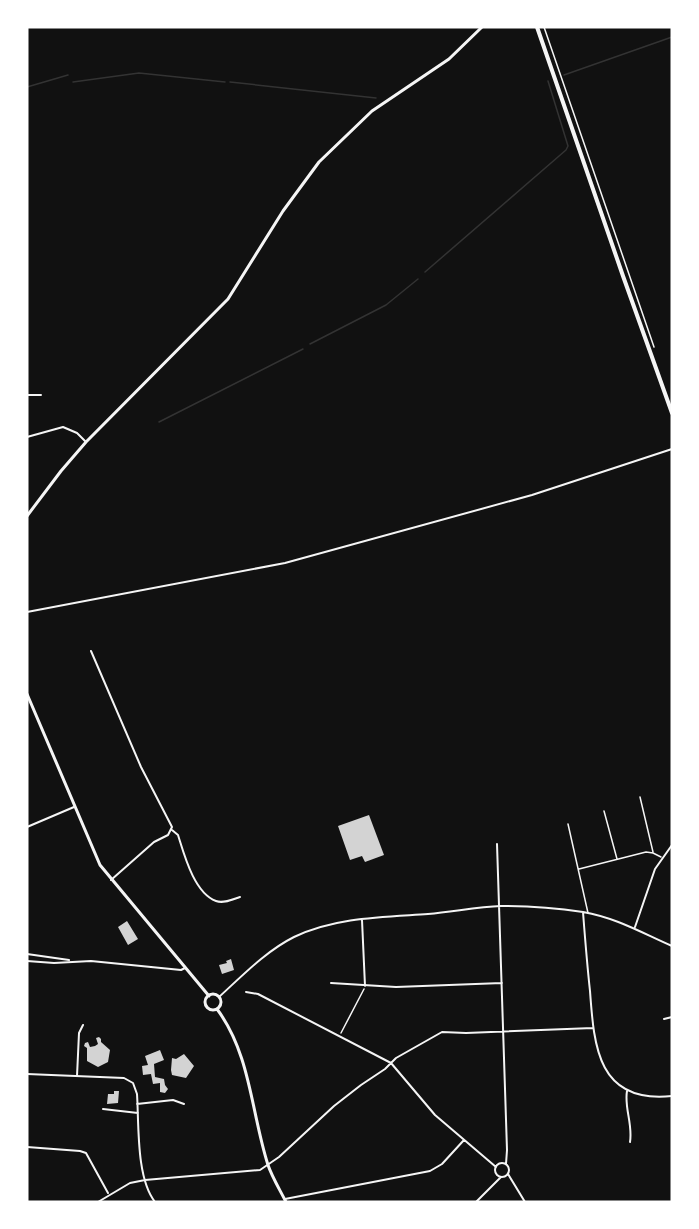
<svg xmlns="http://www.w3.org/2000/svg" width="699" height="1229" viewBox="0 0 699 1229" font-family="'Asap Condensed',sans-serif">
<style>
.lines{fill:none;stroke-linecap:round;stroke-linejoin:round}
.stream{stroke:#333;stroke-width:1.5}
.building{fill:#d3d3d3}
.path{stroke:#f5f5f5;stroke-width:1.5}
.service{stroke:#f5f5f5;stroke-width:1.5}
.pedestrian{stroke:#f5f5f5;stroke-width:2}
.minor{stroke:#f5f5f5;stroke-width:2}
.tertiary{stroke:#f5f5f5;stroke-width:3}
.secondary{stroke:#f5f5f5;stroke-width:4}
</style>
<rect width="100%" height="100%" fill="#111"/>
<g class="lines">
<path class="stream" d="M564,75l108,-38
M73,82l66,-9 86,9
M230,82l146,16
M27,87l41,-12
M425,272l141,-122 2,-4 -20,-65
M310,344l76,-39 32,-26
M159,422l144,-73"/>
</g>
<path class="building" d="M369,815l15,40 -19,7 -3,-6 -12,4 -12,-34z
M127,921l11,18 -10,6 -10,-18z
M231,959l3,11 -12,4 -3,-9 8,-2 -1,-2z
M99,1037l2,2v3l9,8 -2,12 -10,5 -11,-6v-13l-3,-2 1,-3 3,-1 2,5 5,-1 3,-2 -2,-6z
M160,1050l4,10 -10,4 1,13 9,2 1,6 3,4 -3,4 -5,-1v-9l-7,1 -2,-10 -8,1 -1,-9 6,-1 -3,-9z
M184,1054l10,12 -8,12 -14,-3 -1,-5 1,-12 4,1z
M114,1091h5l-1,12 -11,1 1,-10h6z"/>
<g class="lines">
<path class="path" d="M544,27l110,320
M341,1033l23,-44"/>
<path class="service" d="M640,797l13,55
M604,811l13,48
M568,824l20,89
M579,869l67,-17 7,1 8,4"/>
<path class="pedestrian" d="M151,967l30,3 4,-2"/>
<path class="minor" d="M27,395h14
M27,437l36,-10 14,6 9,9
M27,612l258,-49 247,-68 140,-46
M91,651l50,116 31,60 -4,8 -14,7 -43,38
M27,827l47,-20
M172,830l6,5c6,19 16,58 38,66 8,3 17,-2 24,-4
M497,844l10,306 -1,14
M583,912c2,26 4,52 7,79 4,56 8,113 82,105
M362,920l3,66
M635,927l20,-58 17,-24
M27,954l42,6
M27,961l27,2 37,-2 60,6
M331,983l65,4 106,-4
M246,992l12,2 133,69 44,52 61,52
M219,997c23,-21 47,-46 75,-60 41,-20 90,-20 134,-23 25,-2 48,-7 73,-8 27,0 55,2 82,6 34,6 59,21 89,34
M664,1019l8,-2
M27,1074l97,4 9,5 4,11c2,30 -1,84 18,108
M77,1076l2,-43 4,-8
M627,1091c-3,17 6,33 3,51
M137,1104l36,-4 11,4
M103,1109l35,4
M27,1147l53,4 6,2 22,40
M495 1170a7 7 0 1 1 14 0a7 7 0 1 1-14 0Z
M508,1174l17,28
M285,1199l145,-28 12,-7 22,-24
M98,1202l32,-19 15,-3 115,-10 19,-13 55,-51 27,-21 24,-16 11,-11 46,-26 24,1 127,-5
M476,1202l25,-25"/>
<path class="tertiary" d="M27,516l34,-45 25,-29 142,-143 55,-88 36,-49 53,-51 77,-52 33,-32
M27,694l73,171 109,131
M205 1002a8 8 0 1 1 16 0a8 8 0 1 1-16 0Z
M217,1009c34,46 34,103 51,156 4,12 12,25 18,37"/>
<path class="secondary" d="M537,27l86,249 49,137"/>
</g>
<rect width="699" height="1229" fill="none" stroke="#ffffff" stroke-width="57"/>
</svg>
